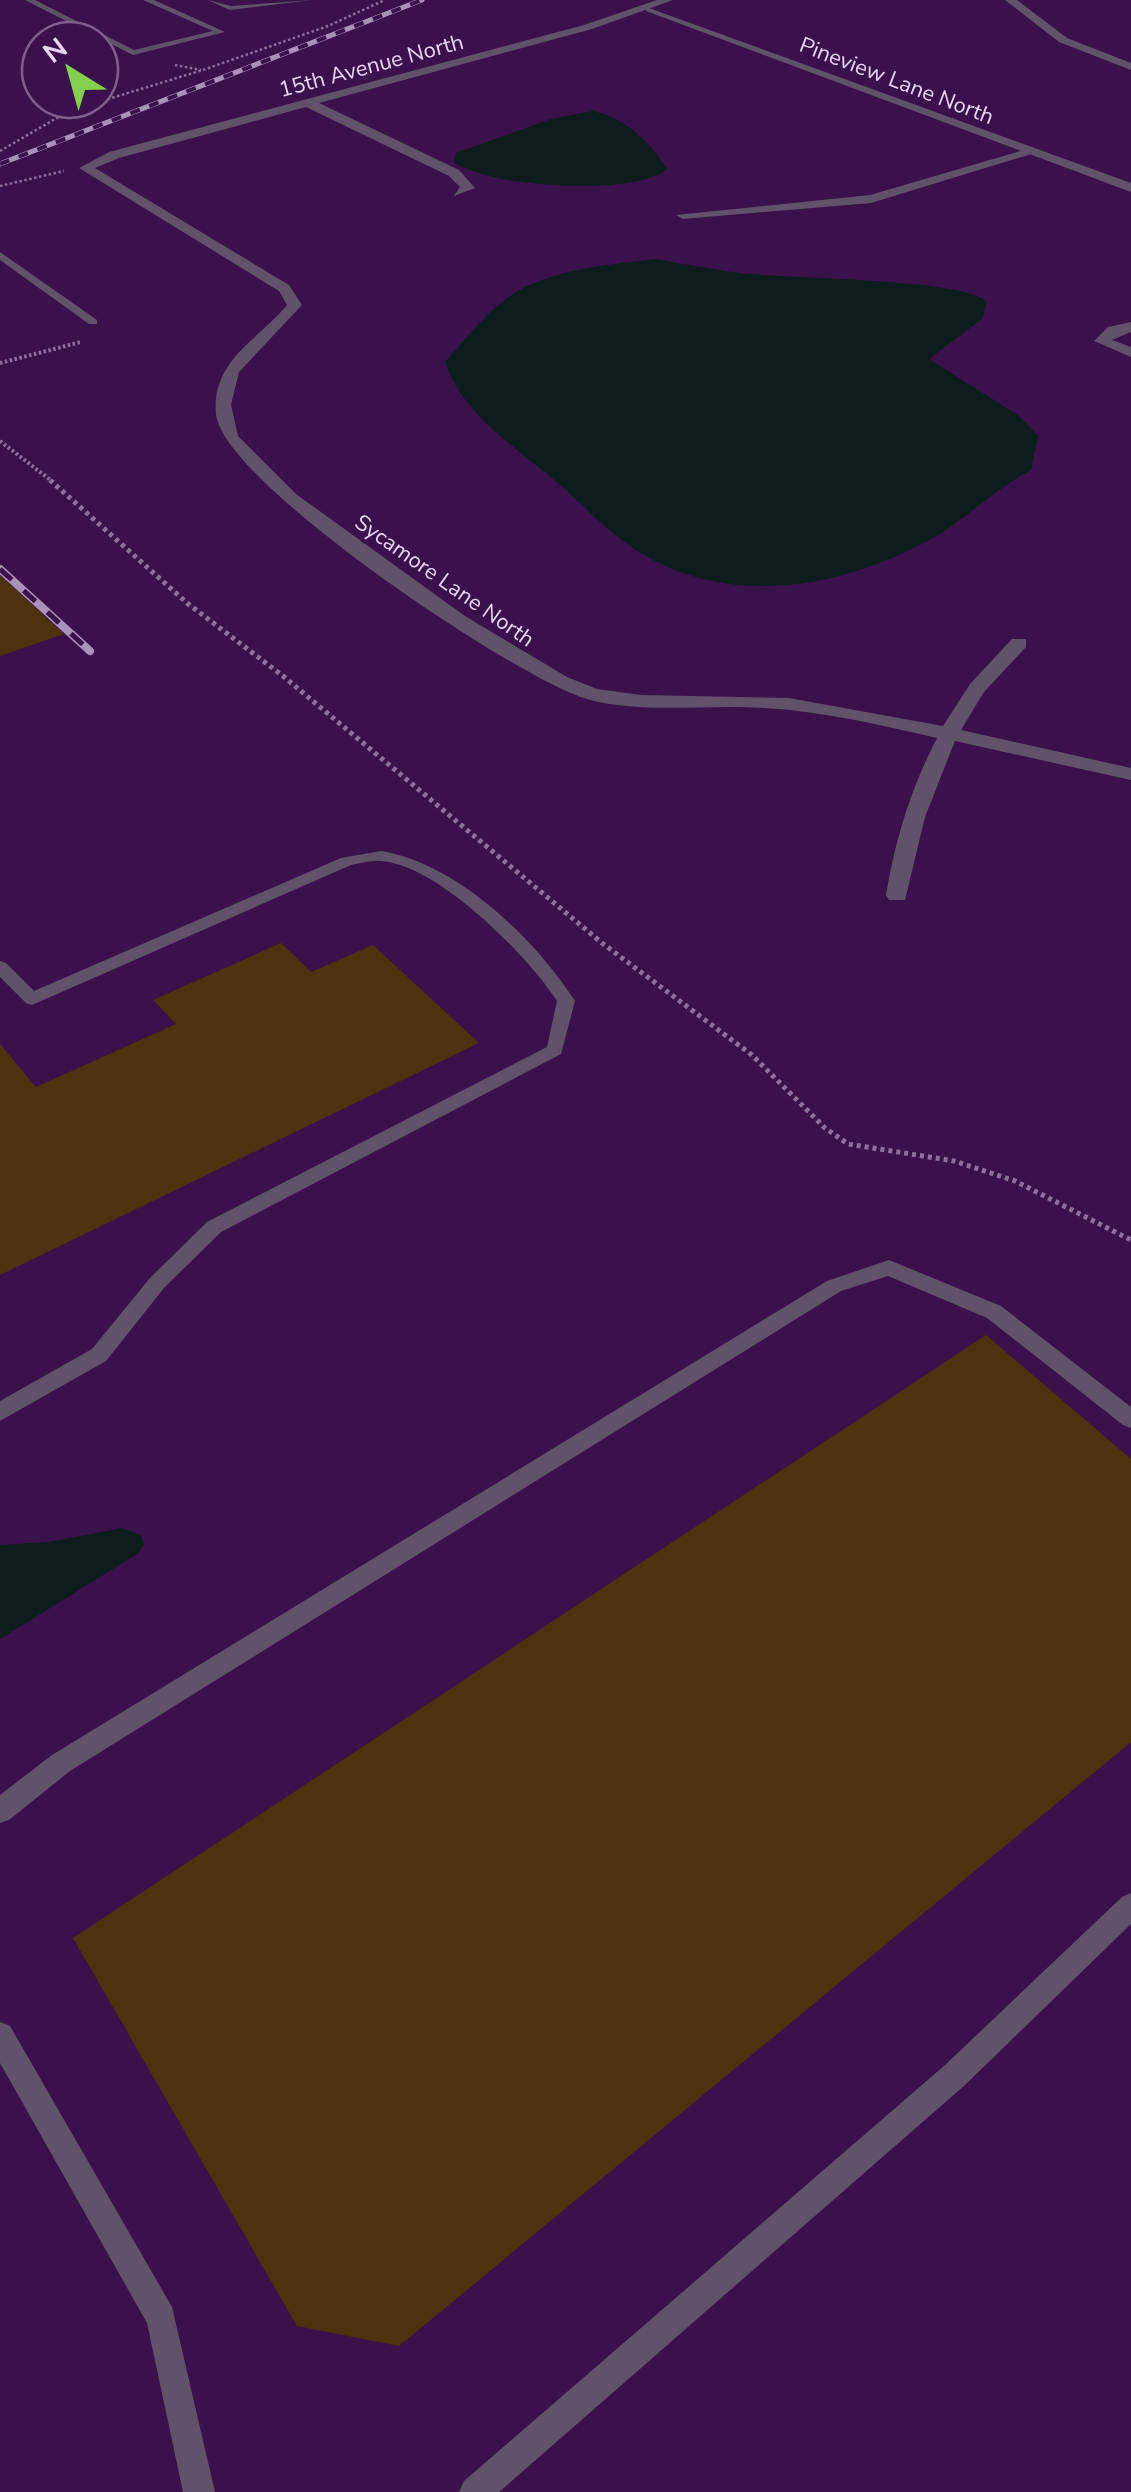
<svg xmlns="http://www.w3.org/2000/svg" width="1131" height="2492" viewBox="0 0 1131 2492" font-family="'Nunito Sans',sans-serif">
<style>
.water{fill:#0d1c1c}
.building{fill:#4c330d}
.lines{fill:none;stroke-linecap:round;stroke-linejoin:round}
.path-far2{stroke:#8f6f9e;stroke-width:2.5;stroke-dasharray:2.5 2.5;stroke-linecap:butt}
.path-far1{stroke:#8f6f9e;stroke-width:4;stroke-dasharray:2.5 2.5;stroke-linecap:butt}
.path{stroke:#8f6f9e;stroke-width:5;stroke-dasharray:4 4;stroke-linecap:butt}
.service{fill:#62516b;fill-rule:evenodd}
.minor{fill:#62516b;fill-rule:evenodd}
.tertiary{fill:#62516b;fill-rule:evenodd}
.rail-far1-casing{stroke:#ac8fba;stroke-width:5}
.rail-casing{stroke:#ac8fba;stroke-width:8}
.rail-far1{stroke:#3a114b;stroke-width:4;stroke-dasharray:10;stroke-linecap:butt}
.rail{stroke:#3a114b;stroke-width:5;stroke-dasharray:16;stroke-linecap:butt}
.labels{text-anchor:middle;stroke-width:9;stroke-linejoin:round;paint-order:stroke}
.far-street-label{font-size:22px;fill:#ead3f6;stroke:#3a114b}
</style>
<rect width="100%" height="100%" fill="#3a114b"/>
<path class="water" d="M593,111c34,8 55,29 74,58 -31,28 -180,18 -213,-7l2,-9 95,-34z
M656,259c28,5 57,11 85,14 44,6 223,5 246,29l-5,17 -53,40 90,57 19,20 -7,34c-40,21 -71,55 -107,73 -88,46 -196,64 -285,9 -29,-18 -55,-46 -81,-69 -40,-34 -96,-69 -113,-121 22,-24 44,-54 73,-71 39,-22 95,-27 138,-32z
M122,1528l19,7 3,10 -7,9 -137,85v-94l50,-3z"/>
<path class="building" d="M0,575l64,59 -64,22z
M281,943l30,29 62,-27 106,98 -479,232v-231l36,43 140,-63 -23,-24z
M986,1335l145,124v283l-732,604 -102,-20 -224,-388z"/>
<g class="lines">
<path class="path-far2" d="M175,65l26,5
M0,151l69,-40 134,-41 125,-44 57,-26
M0,186l64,-15"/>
<path class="path-far1" d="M0,363l81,-21
M0,441l53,41"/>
<path class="path" d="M50,480l137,123 96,73 319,267 150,112 73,73 23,16 106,17 61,20 116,59"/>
<path class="service" d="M25,0h10l99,50 79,-19 -70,-31h11l71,32 -92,23z
M208,0l23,6 82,-6 -83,10z
M0,252l97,68v4h-8l-89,-64z
M381,851c76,12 154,88 194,150l-14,53 -340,178 -57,56 -58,73 -106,60v-20l92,-52 58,-71 57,-56 340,-175 10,-46c-30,-46 -118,-135 -175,-140 -10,-1 -21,2 -31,4l-319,140 -6,-2 -26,-26v-16l6,2 28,28 307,-133z
M889,1260l112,46 130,101v21l-8,-3 -136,-107 -99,-42 -47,15 -771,480 -61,49 -9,3v-28l52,-40 775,-474z
M1131,1893v31l-166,161 -466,407h-40l5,-11 481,-416 177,-168z
M0,2022l10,4 162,281 43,185h-32l-36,-169 -147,-260z"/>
<path class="minor" d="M657,0h16l-81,29 -273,74 140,67 16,18 -21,8 6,-9 -11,-11 -143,-69 -187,51 -24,10 194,117 13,20 -63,67 -8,33 7,31 58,58 169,122 102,61 30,12 44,6 148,3 154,28 27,-42 42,-45h14v8l-42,45 -23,38 170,38v12l-176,-39 -30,76 -20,83h-16l-3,-5c9,-55 25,-107 51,-157 -57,-13 -115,-27 -173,-30 -58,-4 -117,6 -174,-8 -69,-18 -368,-218 -374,-286 -5,-53 42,-74 71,-109l-8,-14 -200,-123 30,-16 475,-127z
M1005,0h12l50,38 64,25v7l-72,-28z
M1027,149l11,3 -167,51 -188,16 -7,-4 194,-20z
M1131,322v10l-19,8 19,7v10l-37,-16 14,-14z"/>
<path class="tertiary" d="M646,7l485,176v9l-485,-181z"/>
<defs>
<path id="rail-far1" d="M0,164l422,-164"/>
<path id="rail" d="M0,569l90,82"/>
</defs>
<use href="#rail-far1" class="rail-far1-casing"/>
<use href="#rail" class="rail-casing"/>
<use href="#rail-far1" class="rail-far1"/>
<use href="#rail" class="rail"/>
</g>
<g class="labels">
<g class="far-street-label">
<text transform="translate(371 65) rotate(-15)" y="8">15th Avenue North</text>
<text transform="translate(897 80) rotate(21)" y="8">Pineview Lane North</text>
<text transform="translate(445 580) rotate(35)" y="8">Sycamore Lane North</text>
</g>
</g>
<g transform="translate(70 70) rotate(323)"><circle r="48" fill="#3a114b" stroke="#805f8f" stroke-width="2.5"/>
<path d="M0-8L18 38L0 25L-18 38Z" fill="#84d04e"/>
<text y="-15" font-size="28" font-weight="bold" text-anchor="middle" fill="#ead3f6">N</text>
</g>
</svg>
